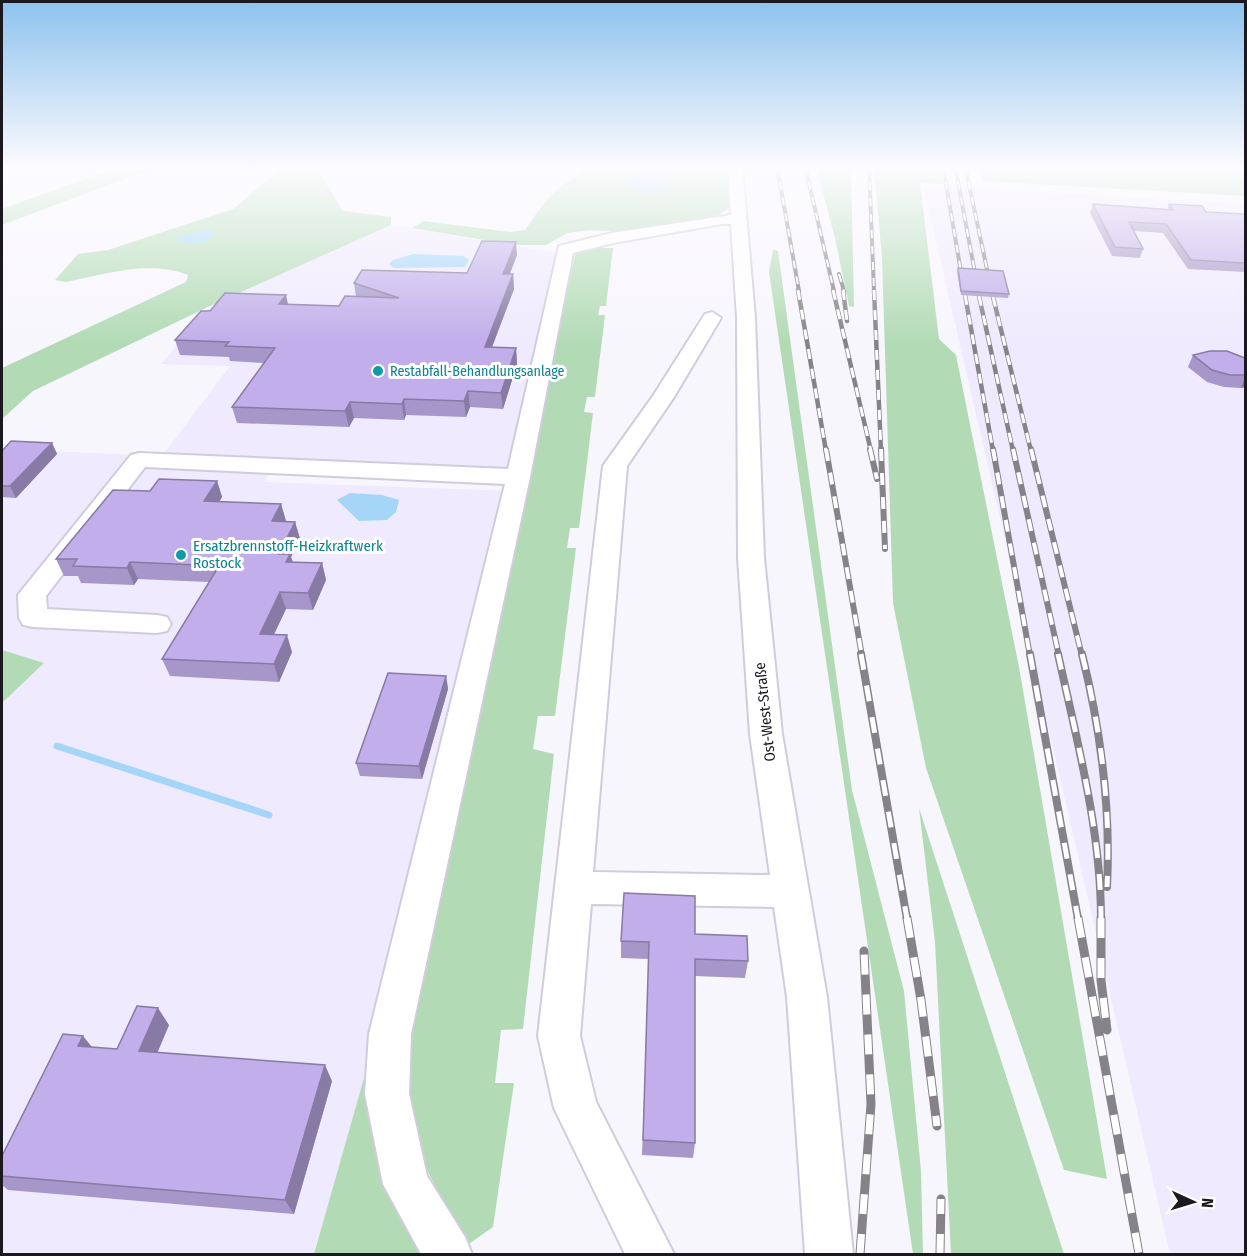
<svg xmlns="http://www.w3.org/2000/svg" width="1247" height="1256" viewBox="0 0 1247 1256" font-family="'Fira Sans Condensed',sans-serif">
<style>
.built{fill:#efeafd}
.green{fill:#b2dbb5}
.water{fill:#a5d6f8}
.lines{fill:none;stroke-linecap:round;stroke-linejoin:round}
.stream{stroke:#a5d6f8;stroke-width:7}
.minor-casing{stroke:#d0ccdc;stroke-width:4}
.minor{fill:#fff;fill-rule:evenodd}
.rail-far4-casing{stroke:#858389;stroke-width:4}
.rail-far3-casing{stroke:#858389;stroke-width:4.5}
.rail-far2-casing{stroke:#858389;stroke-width:6}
.rail-far1-casing{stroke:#858389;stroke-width:8}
.rail-casing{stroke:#858389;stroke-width:9}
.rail-far4{stroke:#fff;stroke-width:2;stroke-dasharray:8;stroke-linecap:butt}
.rail-far3{stroke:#fff;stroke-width:3;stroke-dasharray:10;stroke-linecap:butt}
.rail-far2{stroke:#fff;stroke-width:4;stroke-dasharray:12;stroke-linecap:butt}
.rail-far1{stroke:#fff;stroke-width:5;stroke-dasharray:16;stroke-linecap:butt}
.rail{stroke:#fff;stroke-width:7;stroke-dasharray:20;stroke-linecap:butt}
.wall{fill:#a696c9}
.shaded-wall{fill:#877aa4}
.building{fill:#c1aeea;stroke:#877aa4;stroke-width:1.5}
.culture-dot{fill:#0f9aa8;stroke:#fff;stroke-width:2}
.labels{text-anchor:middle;stroke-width:6;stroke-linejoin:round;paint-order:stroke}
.far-culture-label{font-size:14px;fill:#0d838f;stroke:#fff;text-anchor:start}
.culture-label{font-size:15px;fill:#0d838f;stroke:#fff;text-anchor:start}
.street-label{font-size:15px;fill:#1b191f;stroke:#fff}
</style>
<rect width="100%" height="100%" fill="#f8f6fd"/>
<path class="built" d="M923,185l322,19v1050h-75z
M391,225l167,28 -46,219 -242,-1 -6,11 246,9 -131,534 -65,229h-312v-551l42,-40 -42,-13v-201l160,7 68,-90 -69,-2 51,-59z"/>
<path class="green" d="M120,166h39l-157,59v-16z
M280,166h35l28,45 48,6v8l-179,80 -179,86 -31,28v-51l184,-86 2,-7c-40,-15 -81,-1 -122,7l-11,-2 23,-26 30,-4 125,-41 44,-37z
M592,166h138l1,40 -13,9 -52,12 -33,5 -44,-2 -22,3 -21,12h-32l-102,-17 12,-7 86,11 15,-2 21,-30 14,-13z
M816,166h35l3,141 -5,-1 -14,-68z
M874,166h65l5,18 -24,-1 19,156 17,16 63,312 88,512 -43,-9 -138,-402 -33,-165 -11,-345z
M979,166h255l11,4v26l-262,-15z
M589,248h24l-7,58h-6l-2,9h7l-10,82h-8l-3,15 9,1 -14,115h-9l-3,20h9l-21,168h-17l-5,33 21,5 -31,275 -22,1 -6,53h19l-21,144 -27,19 -59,-115 -7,-93 91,-391 84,-392z
M773,250l5,1 74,539 52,201 17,180 2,83h-10l-144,-982z
M2,650l42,13 -42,40z
M919,808l145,446h-113l-16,-312z
M379,1025l-2,115 54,114h-117z"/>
<path class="water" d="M652,171l16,3 -1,7 8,3 -16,10 -30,-8 -4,-6z
M208,230l7,3c-9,13 -25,12 -39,8l2,-5z
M413,254l51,2 5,4 -4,7 -71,1 -5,-4 4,-4z
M350,493l32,2 17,5 -3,12 -9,8 -28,1 -22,-21z"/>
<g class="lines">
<path class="stream" d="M57,746l212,69"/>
<defs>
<path id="minor" d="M728,166h14l13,152 9,240 18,176 45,263 26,257h-48l-18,-257 -13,-90 -183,-3 -11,132 16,66 78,152h-49l-71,-146 -16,-72 65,-570 50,-70 52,-82 7,-2 9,6 -47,79 -47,69 -34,406 177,3 -20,-141 -12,-176 -1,-240 -6,-94h-9l-109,19 -40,10 -43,224 -119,557 -2,60 18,82 38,61 7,17h-51l-38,-70 -18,-90 4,-60 136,-550 -360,-17 -99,129 1,13 110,6 10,2 4,7 -4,7 -10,2 -124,-6 -10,-2 -4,-7 -1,-23 113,-140 8,-2 369,16 51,-223 53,-13 119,-18z"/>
</defs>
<use href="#minor" class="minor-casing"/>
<use href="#minor" class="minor"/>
<defs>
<path id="rail-far4" d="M777,166l22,125
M805,166l29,125
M869,166l5,125
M943,166l18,106
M955,166l20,107
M965,166l23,108
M839,274l5,17"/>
<path id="rail-far3" d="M798,290l28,161
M833,290l38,161
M843,290l4,31
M874,290l7,161
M965,295l28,156
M979,296l34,155
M993,297l38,154"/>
<path id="rail-far2" d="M826,449l36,207
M870,449l7,30
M881,449l4,100
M993,449l37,207
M1013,449l46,207
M1031,449l51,207"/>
<path id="rail-far1" d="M861,654l46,265
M1030,654l48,265
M1058,654c19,87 43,176 43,265
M1082,654c19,77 29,154 25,233"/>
<path id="rail" d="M907,918l14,82 16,126
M1078,918l61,336
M1101,918v62l6,50
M860,1254l11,-150 -7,-153
M940,1254l1,-55"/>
</defs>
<use href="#rail-far4" class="rail-far4-casing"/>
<use href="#rail-far3" class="rail-far3-casing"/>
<use href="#rail-far2" class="rail-far2-casing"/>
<use href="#rail-far1" class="rail-far1-casing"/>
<use href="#rail" class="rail-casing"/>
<use href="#rail-far4" class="rail-far4"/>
<use href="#rail-far3" class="rail-far3"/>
<use href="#rail-far2" class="rail-far2"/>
<use href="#rail-far1" class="rail-far1"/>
<use href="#rail" class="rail"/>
</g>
<path class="wall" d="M1093,204l74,5 2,-5 37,8 39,2v58l-57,-3 -25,-36 -29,-2 9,18 -3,9 -28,-2 -22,-43z
M517,255l-7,19h3l1,15 -22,58 24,1 1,16 -14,45 -33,-2 -4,10 -60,-2 -2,5 -50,-2 -5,9 -112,-4 -5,-16 32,-44 -34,-2 -1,-4 -49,-2 -5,-15 35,-29 78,-7 51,2 17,-9 -2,-14 113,-10z
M958,268l51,26 -1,4 -47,-3 -4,-23z
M1193,355l52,3v29l-4,1 -17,-1 -17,-5 -19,-15z
M52,443l5,11 -41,44 -14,-1v-46z
M217,481l5,16 -3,5 62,2 5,18h9l5,17 -9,18 2,5 29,1 4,17 -13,30 -27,-1 -12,25 18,18 -13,30 -109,-6 -8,-17 47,-77 -71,-3 -4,6 -53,-2 -3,-7h-14l-8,-17z
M446,676l2,13 -26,90 -62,-3 -4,-13z
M695,934l53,27 -3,17 -50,-2v167l-2,15 -51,-3 7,-196 -28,-1v-17z
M169,1025l-12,27 175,29 -38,133 -286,-24 -6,-5v-29l90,-109 25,2z"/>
<path class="shaded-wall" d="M516,242l1,13 -13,33 -1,-14z
M513,274l1,15 -28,74 -1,-16z
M286,295l3,14 -10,-5z
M516,348l1,16 -14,45 -2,-16z
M1245,378v9l-4,1z
M468,391l2,16 -4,10 -2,-16z
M404,399l2,16 -2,5 -2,-16z
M350,402l4,16 -5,9 -4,-16z
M52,443l5,11 -41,44 -6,-12z
M217,481l5,16 -13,21 -5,-17z
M281,504l5,17 -9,17 -5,-17z
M295,522l5,17 -9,18 4,14 -16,-17z
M130,562l8,17 -4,6 -7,-17z
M322,563l4,17 -13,30 -5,-17z
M280,592l6,17 -20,42 -6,-17z
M287,635l5,17 -13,30 -5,-18z
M446,676l2,13 -26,90 -3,-13z
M158,1008l11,17 -18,43 -12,-17z
M83,1036l13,16 -18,-6z
M325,1065l7,16 -38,133 -9,-14z"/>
<path class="building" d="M1093,204l80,6 -4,-6 33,2 4,6 39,2v49l-54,-3 -25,-36 -37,-2 14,27 -28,-2z
M482,241l34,1 -13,32h10l-28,73 31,1 -15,45 -33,-2 -4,10 -60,-2 -2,5 -52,-2 -5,9 -113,-4 43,-59 -50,-2 4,-4 -54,-2 26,-29h9l15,-18 61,2 -7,9 60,2 6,-10 54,2 -45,-15 8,-13 105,3z
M958,268l45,3 6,23 -48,-3z
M1210,351h17l18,7v17h-15l-18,-5 -19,-15z
M11,441l41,2 -42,43h-8v-35z
M159,479l58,2 -13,20 77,3 -9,17 23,1 -16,32h11l-4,8 36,1 -14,30 -28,-1 -20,42 27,1 -13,29 -112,-5 57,-93 -89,-4 -3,6 -54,-2 4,-7h-21l57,-69 37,1z
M388,673l58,3 -27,90 -63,-3z
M624,893l71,3v38l52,2 1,25 -53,-2v184l-52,-3 6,-198 -28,-1z
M137,1006l21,2 -19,43 186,14 -40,135 -283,-24v-20l61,-122 20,2 -5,10 39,3z"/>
<linearGradient id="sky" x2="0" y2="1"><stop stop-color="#8dc2ee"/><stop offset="0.49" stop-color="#fcfbfe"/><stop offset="1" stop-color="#fcfbfe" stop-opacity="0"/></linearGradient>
<rect width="1247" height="342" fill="url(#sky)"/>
<g class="culture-dot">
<circle cx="378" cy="371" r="6"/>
<circle cx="181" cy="555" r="6"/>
</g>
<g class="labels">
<g class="far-culture-label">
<text x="390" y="376">Restabfall-Behandlungsanlage</text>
</g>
<g class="culture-label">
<text x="193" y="551">Ersatzbrennstoff-Heizkraftwerk<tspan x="193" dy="17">Rostock</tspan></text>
</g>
<g class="street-label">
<text transform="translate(765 712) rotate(-96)" y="5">Ost-West-Straße</text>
</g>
</g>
<rect width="1247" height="1256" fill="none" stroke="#1b191f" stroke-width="6"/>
<g transform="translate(1193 1202) rotate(94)" stroke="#ffffff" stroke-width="4.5" paint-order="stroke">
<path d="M0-4.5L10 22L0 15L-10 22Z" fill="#1b191f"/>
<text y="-9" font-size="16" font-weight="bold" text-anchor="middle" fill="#1b191f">N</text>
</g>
</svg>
